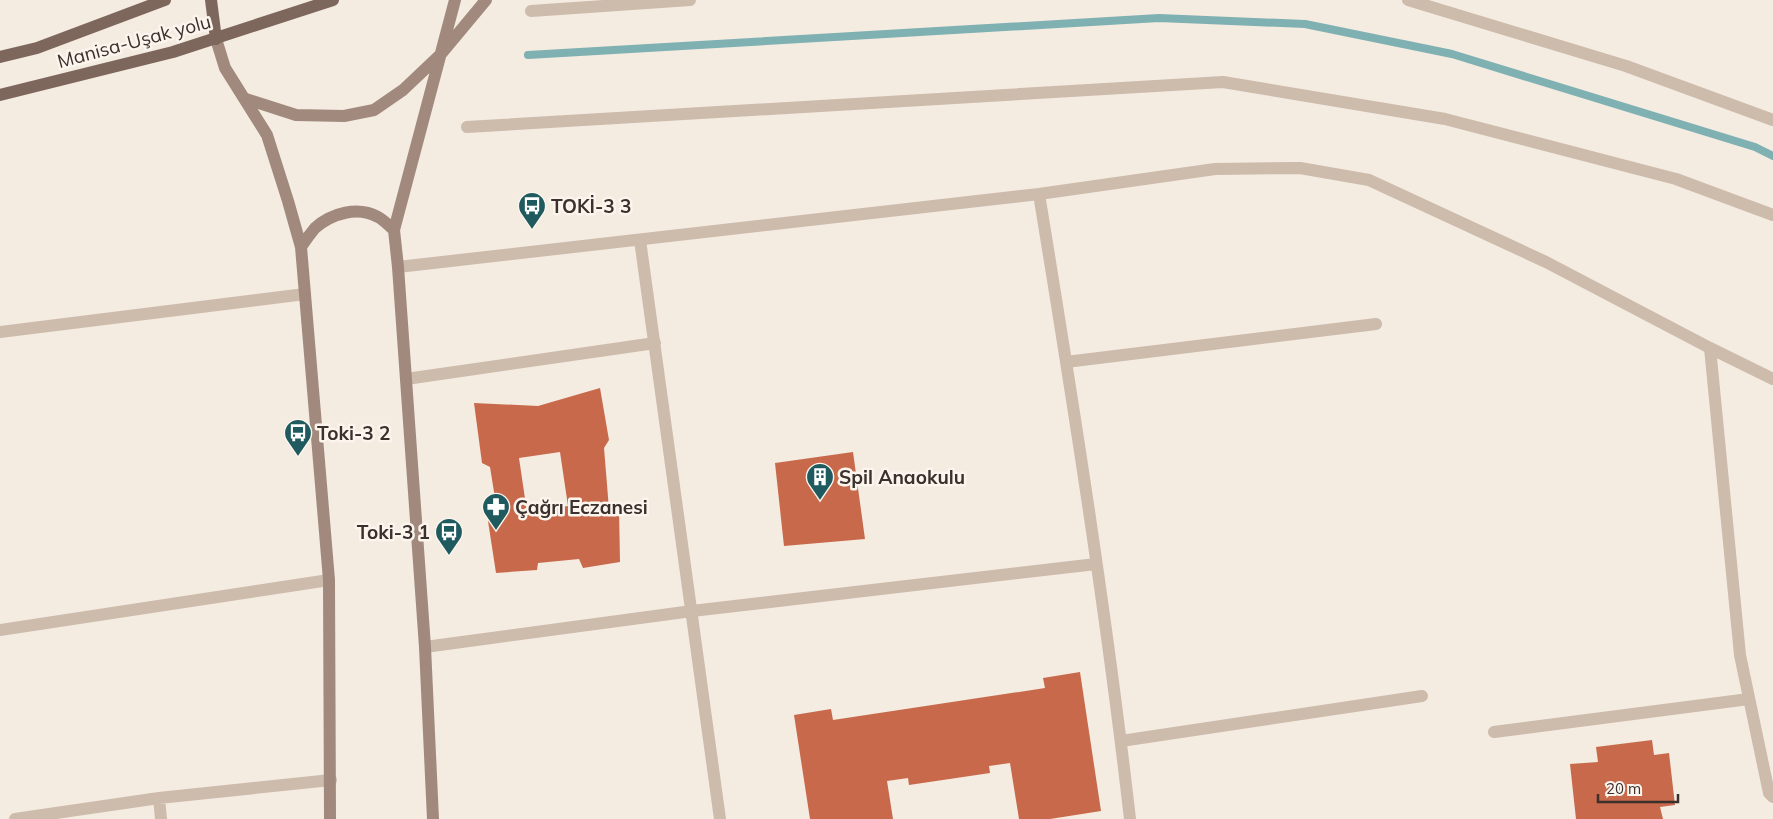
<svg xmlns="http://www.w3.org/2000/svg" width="1773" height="819" viewBox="0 0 1773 819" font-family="Mulish,sans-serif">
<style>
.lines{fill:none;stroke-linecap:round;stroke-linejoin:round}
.stream{stroke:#7fb0b2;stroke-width:8}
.building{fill:#c8694b;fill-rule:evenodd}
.street{stroke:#cdbbac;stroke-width:12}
.secondary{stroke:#a18a7d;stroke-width:12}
.primary{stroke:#7d675c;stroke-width:12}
.labels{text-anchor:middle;stroke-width:5;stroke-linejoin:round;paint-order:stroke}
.street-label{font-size:19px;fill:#3b302b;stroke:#fbf5ee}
.poi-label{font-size:19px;font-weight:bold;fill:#3b302b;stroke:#fbf5ee;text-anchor:start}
</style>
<rect width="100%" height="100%" fill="#f4ebe1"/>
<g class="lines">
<path class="stream" d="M528,55l631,-37 146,6 147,30 303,93 18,9"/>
</g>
<path class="building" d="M600,388l9,52 -5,8 5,61h10l1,53 -37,6 -4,-9 -41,4 -1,7 -41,3 -8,-52 11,2 -9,-56 -8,-4 -8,-60 64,3zM560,452l8,54 -41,6 -8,-54z
M853,452l12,87 -81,7 -9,-83z
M1080,672l21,139 -51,8h-31l-9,-56 -21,3 1,7 -81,12 -1,-7 -21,3 6,38h-83l-16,-104 37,-6 2,11 212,-32 -2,-10z
M1652,740l2,15 15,-2 6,52 -15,2 3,12h-87l-6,-55 28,-2 -2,-15z"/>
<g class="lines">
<path class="street" d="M1408,0l218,66 147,54
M531,11l159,-11
M467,127l756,-45 222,37 231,60 97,36
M1039,194c34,208 67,416 91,625
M640,240l80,579
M398,267l641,-73 176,-25 85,-1 69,12 177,82 164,86 63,31
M0,332l305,-38
M1710,348l30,307 29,138 4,4
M1066,362l310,-38
M406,379l249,-36
M0,630l329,-50
M425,647l267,-36 404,-47
M1494,732l255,-33
M1121,741l301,-45
M159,798l2,21
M15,819l144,-21 172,-18"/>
<path class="secondary" d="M216,39l9,29 42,67 21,66 13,46 28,333 1,239
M246,99l50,16 48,1 30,-6 29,-20 38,-36 45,-54
M301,247c4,-6 9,-13 14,-19 17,-15 43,-22 63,-11 6,3 11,9 16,13
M433,819l-8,-172 -27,-380 -4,-37 61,-230"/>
<path class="primary" d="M211,0l5,39
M0,57l37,-9 128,-48
M0,95l173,-43 160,-52"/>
</g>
<defs>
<symbol id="bus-pin" viewBox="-11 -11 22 30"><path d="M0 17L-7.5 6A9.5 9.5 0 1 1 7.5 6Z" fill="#1f5a5e" stroke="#fbf5ee"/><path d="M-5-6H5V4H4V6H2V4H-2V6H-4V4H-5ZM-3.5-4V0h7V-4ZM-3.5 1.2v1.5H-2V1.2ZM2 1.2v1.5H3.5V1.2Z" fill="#fff"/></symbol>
<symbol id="building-pin" viewBox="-11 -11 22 30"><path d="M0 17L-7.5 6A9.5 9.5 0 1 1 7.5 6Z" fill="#1f5a5e" stroke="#fbf5ee"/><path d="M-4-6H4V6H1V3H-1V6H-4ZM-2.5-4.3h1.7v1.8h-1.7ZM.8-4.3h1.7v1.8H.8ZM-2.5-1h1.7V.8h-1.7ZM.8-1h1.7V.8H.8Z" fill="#fff"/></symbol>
<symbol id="pharmacy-pin" viewBox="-11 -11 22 30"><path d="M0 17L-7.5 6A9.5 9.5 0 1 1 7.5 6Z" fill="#1f5a5e" stroke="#fbf5ee"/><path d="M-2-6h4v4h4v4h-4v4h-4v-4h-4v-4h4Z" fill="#fff"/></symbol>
</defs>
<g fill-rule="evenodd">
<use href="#bus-pin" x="516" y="190" width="32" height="43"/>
<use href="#bus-pin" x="282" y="417" width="32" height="43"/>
<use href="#building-pin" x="804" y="461" width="32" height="43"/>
<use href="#pharmacy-pin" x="480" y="491" width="32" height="43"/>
<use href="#bus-pin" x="433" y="516" width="32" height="43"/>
</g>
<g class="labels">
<g class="street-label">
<text transform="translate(134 41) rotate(-15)" y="7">Manisa-Uşak yolu</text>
</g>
<g class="poi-label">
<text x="551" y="213">TOKİ-3 3</text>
<text x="317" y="440">Toki-3 2</text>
<text x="839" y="484">Spil Anaokulu</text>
<text x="515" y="514">Çağrı Eczanesi</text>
<text x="430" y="539" text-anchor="end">Toki-3 1</text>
</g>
</g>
<path d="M1598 794v8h80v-8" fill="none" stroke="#3b302b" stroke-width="2.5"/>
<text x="1606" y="794" font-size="15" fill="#3b302b" stroke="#fbf5ee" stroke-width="4" paint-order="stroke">20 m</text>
</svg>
